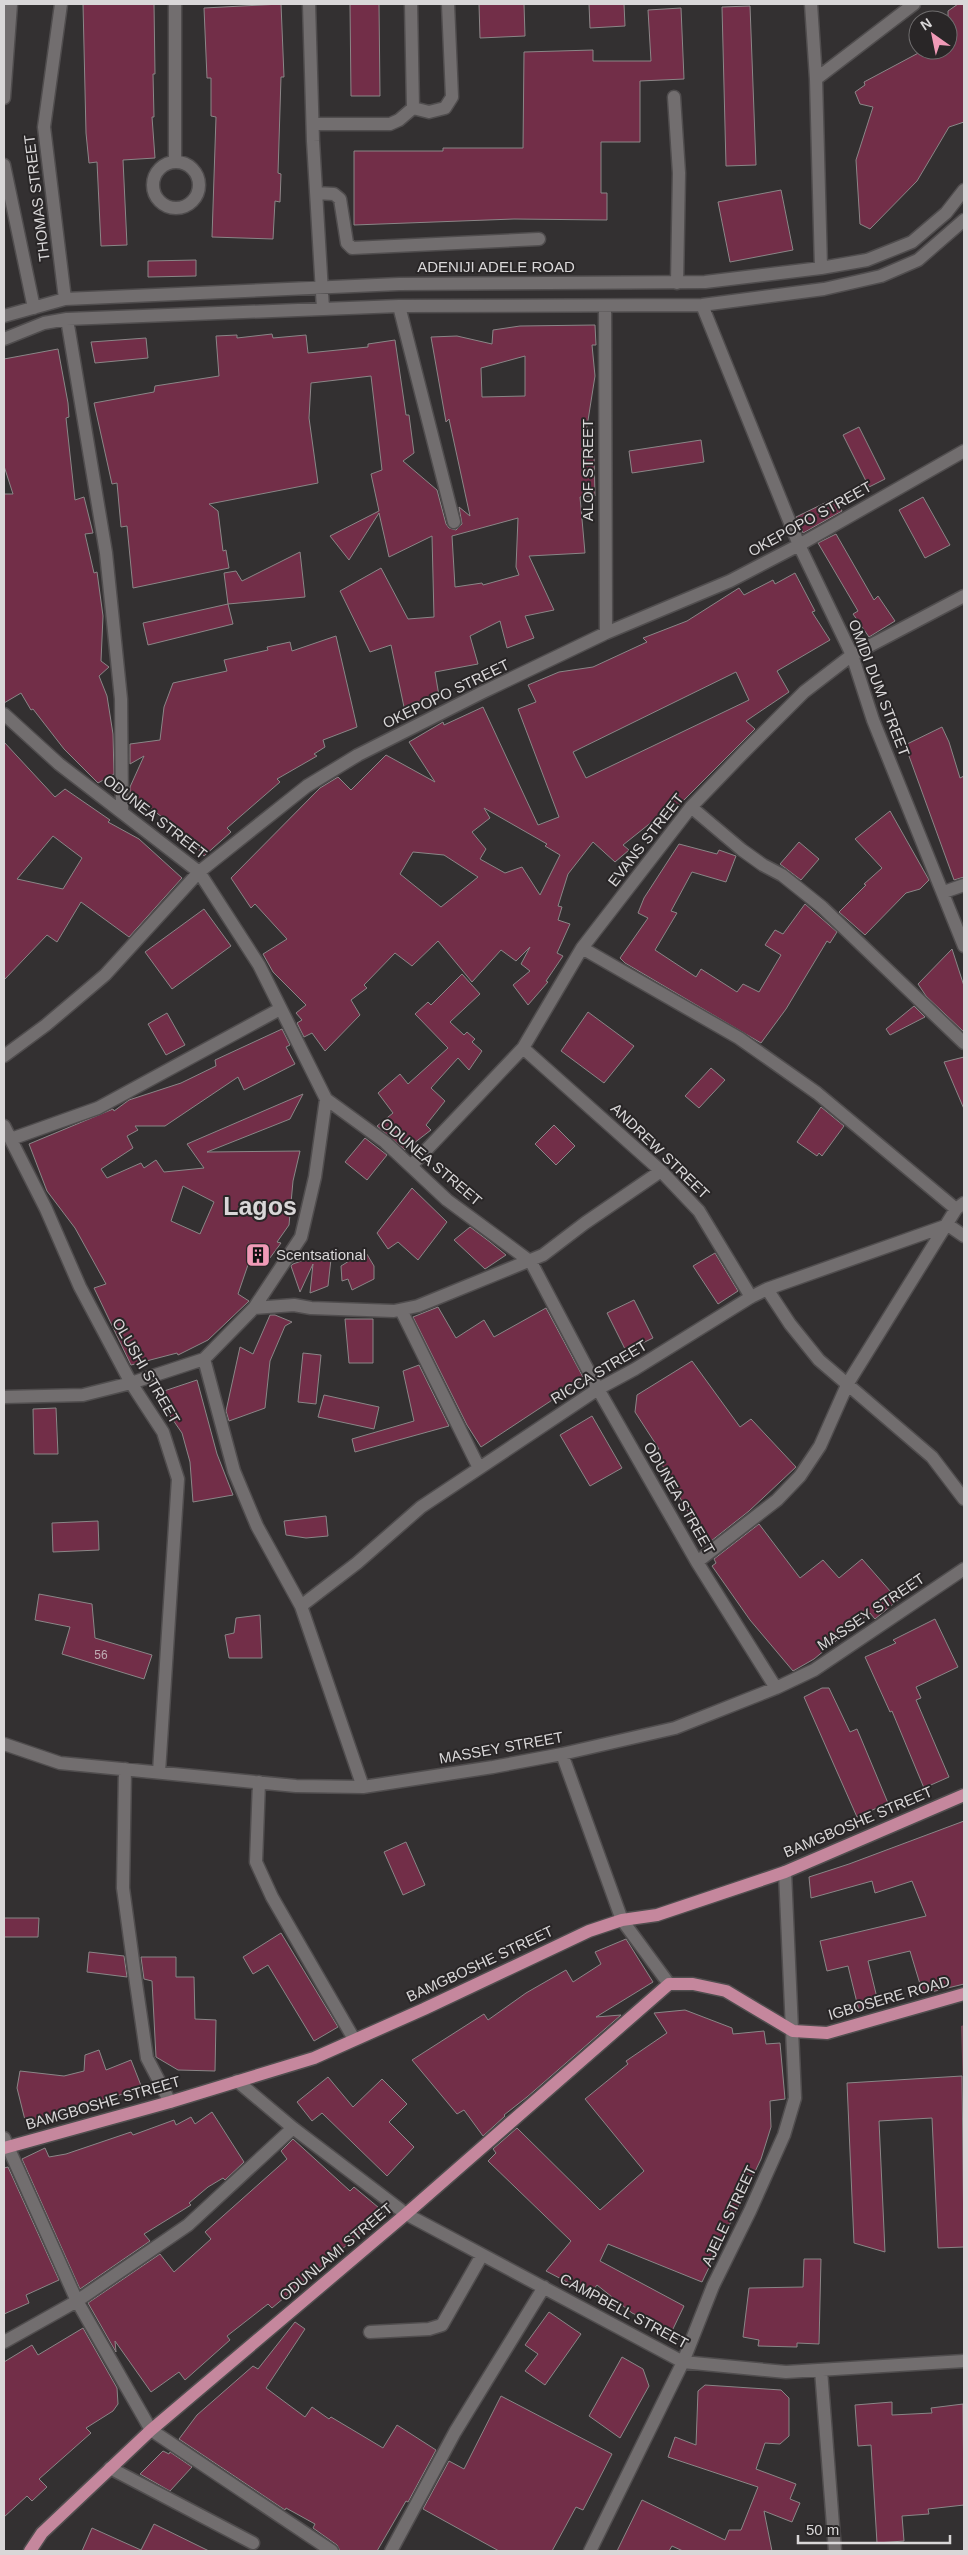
<svg xmlns="http://www.w3.org/2000/svg" width="968" height="2555" viewBox="0 0 968 2555" font-family="Helvetica,sans-serif">
<style>
.green{fill:#744454}
.building{fill:#722e48;stroke:#8a8687;fill-rule:evenodd}
.lines{fill:none;stroke-linecap:round;stroke-linejoin:round}
.minor-casing{stroke:#504d4e;stroke-width:15}
.major-casing{stroke:#504d4e;stroke-width:15}
.minor{stroke:#726e6f;stroke-width:12}
.major{stroke:#c5879d;stroke-width:12}
.labels{text-anchor:middle;stroke-width:4;stroke-linejoin:round;paint-order:stroke}
.number-label{font-size:12px;fill:#bfadb4}
.street-label{font-size:15px;fill:#d9d7d8;stroke:#292627}
.poi-label{font-size:15px;fill:#d9d7d8;stroke:#292627;text-anchor:start}
.town-label{font-size:25px;font-weight:bold;fill:#d9d7d8;stroke:#292627}
</style>
<rect width="100%" height="100%" fill="#333031"/>
<path class="green" d="M964,2025v95l-3,-94z"/>
<path class="building" d="M83,4h71l1,70h-2l1,43h-2l3,41 -32,2 4,85 -26,1 -4,-84 -8,1 -3,-30z
M281,4l3,73h-3l-3,96 3,1 -1,28 -5,-1 -2,38 -61,-2 4,-120 -5,-1v-38h-4l-3,-70z
M350,4h29l1,92h-29z
M479,4h45l1,32 -45,2z
M589,4h35l1,22 -35,2z
M958,4h6v118l-15,5 -32,54 -47,48 -10,-5 -4,-64 17,-53 -13,-3 -5,-12 10,-7 -1,-3 60,-32h24v-39z
M750,6l6,159 -30,1 -4,-159z
M681,8l3,71 -44,2v61h-39v51h6v27l-93,-1 -160,6v-74h89v-3h80l1,-96 69,-2v11h58l-3,-51z
M781,190l12,60 -63,12 -12,-60z
M196,260v16l-48,1v-16z
M595,325l1,20h-4l3,31 -9,57h4l-3,22h7l1,41 -15,1 5,56 -56,3 25,54 -29,6 9,22 -27,10 -7,-27 -30,15 8,28 -43,8 4,24 -35,11 -13,-62 -21,7 -30,-61 41,-23 27,51 26,-2 -2,-81 -43,21 -10,-44 -30,47 -19,-24 49,-25 -8,-37 11,-4 -11,-94 -60,7 -2,35 9,65 -109,21 9,7 5,40 3,-1 3,18 -96,20 -6,-62 -6,1 -4,-44 -5,1 -18,-81 60,-11 1,-6 64,-10 -3,-40 21,-1v3l35,-4 1,4 33,-3 2,18 60,-6v-3l27,-4 11,75h3l5,38 -11,8 34,29 9,34 3,4 7,2 6,-6 -3,-17 11,9 -21,-97 -3,3 -15,-85 26,-1 35,8 1,-14 27,-4zM525,356v40l-43,1 -1,-29zM518,518l-2,49 3,8 -36,10 -1,-2 -27,4 -3,-51z
M146,338l2,20 -53,5 -4,-21z
M58,349l10,54 1,14 -3,1 9,82 9,-3 9,36 -8,1 9,39 3,-1 6,44 -2,45 8,6 -10,9 8,20 6,38 1,40 -16,9 -34,-34 -31,-40 -2,1 -10,-17 -17,10v-209h9l-9,-28v-107z
M859,427l26,52 -16,8 -26,-52z
M701,440l3,22 -72,11 -3,-22z
M923,497l27,48 -25,13 -26,-48z
M835,498l7,13 -39,22 -7,-16z
M836,534l38,66 4,-4 17,25 -26,16 -16,-23 5,-3 -40,-68z
M300,552l5,45 -77,7 -4,-31 12,-2 6,10z
M795,573l20,38 -3,1 18,28 -53,31 12,21 -43,29 9,8 -97,97 -5,-5 -30,24 6,5 -14,12 -22,-20 -25,32 -10,32 4,1 -4,13 12,4 -13,29 6,3 -17,25 2,1 -20,23 -15,-20 17,-14 -9,-7 9,-17 -14,14 -15,-11 -29,32 -34,-41 -26,25 -17,-13 -31,32 3,3 -16,12 9,15 -35,36 -13,-18 -8,4 -7,-14 5,-3 -6,-7 10,-8 -33,-33 -10,-18 24,-15 -32,-35 -4,4 -20,-30 89,-90 18,-11 13,13 35,-35 49,27 -26,-40 34,-20 1,3 39,-18 55,118 21,-8 -41,-108 18,-7 -8,-17 31,-13 34,-5 54,-25 -4,-4 44,-17 52,-33 5,7 29,-15 2,4zM736,672l13,28 -163,78 -13,-26zM484,808l63,36 -2,2 15,9 -20,40 -18,-28 -17,6 -25,-14 6,-10 -14,-17 18,-14zM413,852l31,3 34,22 -37,30 -41,-33z
M228,604l5,20 -85,21 -5,-22z
M336,636l21,91 -34,13 2,7 -11,7 3,2 -40,23 3,3 -53,46 4,4 -27,24 -22,-24 -36,-27 -16,-8v-10l14,-31 -14,8v-20l30,-4 4,-33 9,-24 54,-12 -3,-11 44,-10 -1,-3 23,-5 2,9z
M942,727l7,15 11,36 4,-2v101l-10,3 -49,-135z
M4,742l51,55 10,-8 45,31 -2,2 31,17 43,39 -53,59 -48,-35 -24,40 -10,-7 -43,45zM53,836l29,22 -19,31 -46,-10z
M890,811l39,69 -9,9 -14,4 -41,42 -26,-23 27,-27 -2,-1 18,-16 -27,-29z
M799,842l20,17 -18,21 -21,-16z
M679,844l38,10 2,-4 17,6 -10,26 -34,-10 -21,39 6,2 -22,37 41,27 5,-8 36,23 6,-8 16,8 22,-37 -16,-10 10,-15 8,4 22,-30 32,28 -7,11 -3,-2 -41,68 -25,34 -136,-80 -5,-5 28,-40 -10,-5 6,-15z
M204,909l27,37 -59,43 -27,-37z
M952,949l12,37v46l-38,-36 -8,-12z
M462,974l18,20 -30,28 14,13 3,-3 8,7 -3,3 10,9 -13,19 -11,-12 -27,30 14,13 -19,24 5,5 -26,20 -28,-24 16,-13 -15,-20 22,-19 8,10 40,-36 -33,-34 13,-12 3,3z
M914,1006l11,11 -35,18 -4,-6z
M588,1012l46,34 -30,37 -43,-32z
M167,1013l18,32 -19,10 -18,-31z
M282,1029l8,16 -4,2 9,17 -51,26 -6,-13 -73,49h-30l3,4 -11,6 6,12 -32,21 6,9 34,-15 3,5 12,-8 8,12 40,-4 -17,-24 116,-50 -13,25 -83,33 93,-1 -7,30 -4,44 -12,17 4,1 -17,23 -14,-7 -12,35 11,7 -41,39 -30,15 -1,-2 -46,12 -37,-77 12,-4 -31,-56 -28,-37 -18,-47 84,-35 1,2 15,-11 52,-17 35,-17 -1,-6zM183,1186l31,16 -14,32 -29,-13z
M964,1057v52l-20,-47z
M711,1068l14,12 -26,28 -14,-12z
M821,1107l23,19 -22,30 -3,-3 -2,3 -20,-14z
M554,1125l21,21 -19,19 -21,-21z
M365,1138l22,17 -20,25 -22,-18z
M412,1188l35,34 -29,38 -20,-18 -10,7 -11,-16z
M470,1227l20,15 16,13 -21,14 -31,-29z
M332,1250l-4,36 -18,7 3,-29 -13,28 -9,-26 2,-2z
M365,1251l9,15v13l-22,11 -4,-11 -6,2 -1,-15z
M715,1253l23,38 -20,13 -25,-38z
M634,1300l19,38 -27,13 -19,-38z
M438,1307l18,31 28,-18 10,17 52,-29 38,71 -103,68 -14,-22 -54,-108z
M270,1315h5l17,7 -7,4 -15,35 -5,47 -36,13 -3,-10 14,-64 13,7z
M345,1319h28v44h-24z
M303,1353l18,2 -5,49 -18,-2z
M692,1361l48,66 11,-8 45,48 -47,44 -43,34 -51,-93 4,-3 -24,-37 2,-17z
M419,1365l30,61 -94,26 -3,-13 62,-18 -11,-50z
M197,1380l20,74 16,41 -40,7 -3,-40 -8,-29 -27,-39z
M324,1395l55,12 -5,22 -56,-12z
M56,1408l2,46h-24l-1,-45z
M592,1416l30,52 -32,18 -30,-51z
M326,1516l2,20 -22,2 -20,-3 -2,-14z
M98,1521l1,29 -46,2 -1,-29z
M759,1524l41,54 23,-18 16,18 23,-19 36,41 -23,19 -5,-6 -56,46 -21,12 -43,-51 -38,-54 4,-3 -2,-4z
M39,1594l53,10 3,34 57,17 -8,24 -82,-25 8,-27 -35,-7z
M260,1615l2,43h-33l-4,-23 9,-2 2,-15z
M935,1619l23,48 -42,20 5,11 -5,2 33,77 -25,11 -32,-77 -2,1 -25,-55 31,-14 -3,-3z
M822,1688h7l21,44 7,-3 31,74 -31,14 -53,-120z
M964,1821v163l-41,10 -13,-43 -42,10 11,45 -20,5 -11,-45 -21,5 -7,-30 106,-25 -14,-35 -37,12 -3,-12 -61,17 -2,-21 40,-13z
M406,1842l19,43 -22,10 -19,-43z
M4,1918h35l-1,19h-34z
M281,1933l57,94 -24,14 -46,-76 -15,9 -10,-17z
M626,1939l27,43 -57,35 25,-2 -94,82 -23,18 1,1 -22,20 -19,-26 -7,4 -45,-54 72,-46 4,6 38,-27 40,-23 7,12 28,-18 -6,-12z
M89,1952l35,4 3,21 -40,-5z
M141,1957h35v20h18l1,42 21,1 -1,51 -37,-1 -22,-13 -4,-76 -8,-2z
M685,2010l47,18 1,6 31,-3 2,13 14,-1 5,56 -15,2 1,26 -10,32 -59,123 -94,-38 -8,17 84,45 -12,25 -40,-18 -35,-28 -7,9 -44,-23 25,-30 -83,-80 8,-8 -3,-4 24,-21 83,82 44,-39 -59,-72 43,-35 -2,-3 41,-28 -13,-20z
M99,2050l7,20 25,-10 11,28 -116,36 -9,-36 3,-17 44,5 20,-5 1,-16z
M962,2076l2,171 -26,1 -6,-130 -53,3 6,131 -31,-9 -7,-160z
M328,2077l25,30 29,-28 25,25 -18,18 25,25 -27,29 -65,-63 -10,8 -15,-19z
M212,2112l32,50 -19,18 -2,-2 -15,9 -19,16 2,2 -47,29 6,7 -70,48 -58,-130 23,-11 4,9 17,-3 65,-22 2,3 41,-15 2,5 15,-8 4,7z
M293,2139l57,52 4,-4 31,26 -113,95 -4,-4 -41,32 3,4 -45,40 -6,-8 -28,20 -36,-51 1,11 -28,-49 72,-49 14,18 37,-33 -6,-7 82,-73 -6,-8z
M8,2167l51,113 -33,15 3,8 -25,11v-146z
M804,2259h17l-2,85 -22,-1v4l-39,-1 1,-6 -16,-3 6,-49 54,-1z
M549,2312l32,22 -36,51 -20,-14 13,-17 -13,-9z
M295,2322l10,7 -39,59 39,29 7,-10 17,12 2,-2 52,31 14,-23 39,25 -28,52 -2,-1 -29,50h-37l-3,-6 -24,-17 2,-4 -29,-16 -1,2 -106,-71 18,-24 56,-49 5,3z
M83,2328l34,60 1,16 -5,7 -27,17 5,5 -52,46 8,8 -15,14 -5,-5 -23,21v-155l28,-17 6,10z
M622,2357l21,12 6,17 -29,52 -31,-22z
M705,2385l76,5 8,8v38l-9,8 -15,-1 -9,26 40,15 -6,15 10,4 -8,19 -28,-11 8,40h-89l-11,-5 -3,5h-52l25,-51 83,40 4,-10h12l17,-43 -90,-30 7,-20 21,8 2,-54z
M501,2396l111,58 -29,56 -7,-3 -24,44h-53l-76,-42 26,-48 15,8z
M892,2402v13l40,-2 -1,-5 32,-4 1,101 -36,4 1,5 -27,2 2,25 -27,2 -6,-98 -13,1 -3,-41z
M163,2451l6,3 1,-2 22,15 -22,24 -30,-17z
M154,2524l55,27h-127l10,-23 49,22z"/>
<g class="lines">
<defs>
<path id="minor" d="M61,4l-17,123 21,172
M309,4l4,137 10,168
M811,4l5,75 5,189
M816,79l98,-75
M674,97l5,76 -2,110
M4,98l7,-94
M413,108l16,4 16,-4 7,-11 -4,-93
M313,124h77l9,-4 14,-12 -2,-104
M175,162v-158
M153 185a23 23 0 1 1 46 0a23 23 0 1 1-46 0Z
M4,165l30,143
M316,193l18,1 6,5 7,44 5,5 187,-9
M702,305l97,240 53,110 21,65 91,226
M399,306l55,216
M605,307l1,326
M4,316l61,-17 334,-15 306,-2 116,-14 46,-8 45,-18 34,-29 18,-23
M67,319l39,234 15,146 1,111
M4,339l40,-16 23,-4 332,-13 303,-1 122,-16 57,-13 37,-16 46,-40
M4,714l55,50 140,108 60,93 67,134 59,43 62,58 84,62 67,127 99,173 79,126
M691,807l51,43 21,15 19,10 40,32 142,136
M944,892l20,-7
M582,948l157,90 78,55 139,116
M523,1048l138,123 38,40 52,86
M4,1056l42,-31 59,-50 94,-103 108,-86 51,-31 125,-63 123,-59 124,-52 69,-36 165,-94
M4,1126l42,83 34,78 51,96 32,49 15,47 -19,293
M11,1139l87,-31 182,-99
M412,1165l111,-117 59,-100 109,-141 53,-55 60,-60 48,-37 112,-59
M767,1289l23,35 29,36 113,97 32,42
M254,1308l40,-3 17,3 83,3 24,-5 125,-51 42,-32 76,-52
M401,1310l78,158
M204,1359l30,112 23,55 44,80 62,181
M4,1397l79,-2 48,-12 73,-24 50,-51 47,-71 14,-60 11,-78
M697,1562l80,-62 23,-24 20,-30 28,-63 108,-174 8,-6
M301,1606l56,-43 64,-56 177,-118 37,-20 116,-72 16,-8 181,-64 16,11
M4,1744l56,19 236,23 67,1 130,-20 69,-13 113,-26 101,-40 38,-18 150,-101
M562,1754l60,166 47,64
M125,1769l-2,119 13,95 11,75 23,44
M259,1782l-3,80 16,35 82,142
M237,2081l56,47 113,86 277,148 103,10 178,-11
M4,2138l73,163 74,129 181,121
M370,2332l59,-3 13,-4 40,-70
M4,2342l73,-41 111,-76 105,-97
M821,2370l14,181
M110,2468l143,75
M391,2551l64,-119 89,-145
M590,2551l93,-189 30,-76 37,-75 34,-76 11,-37 -10,-226"/>
<path id="major" d="M4,2148l166,-46 144,-44 110,-49 165,-78 33,-11 35,-5 128,-43 179,-77
M30,2551l12,-18 109,-103 255,-216 263,-230h24l33,7 67,40 34,2 137,-39"/>
</defs>
<use href="#minor" class="minor-casing"/>
<use href="#major" class="major-casing"/>
<use href="#minor" class="minor"/>
<use href="#major" class="major"/>
</g>
<defs>
<symbol id="building-square" viewBox="-11 -11 22 22"><rect x="-9" y="-9" width="18" height="18" rx="4" fill="#f09ab7" stroke="#292627"/><path d="M-4-6H4V6H1V3H-1V6H-4ZM-2.5-4.3h1.7v1.8h-1.7ZM.8-4.3h1.7v1.8H.8ZM-2.5-1h1.7V.8h-1.7ZM.8-1h1.7V.8H.8Z" fill="#111"/></symbol>
</defs>
<g fill-rule="evenodd">
<use href="#building-square" x="244" y="1241" width="28" height="28"/>
</g>
<g class="labels">
<g class="number-label">
<text x="101" y="1659">56</text>
</g>
<g class="street-label">
<text transform="translate(37 198) rotate(-97)" y="5">THOMAS STREET</text>
<text x="496" y="272">ADENIJI ADELE ROAD</text>
<text transform="translate(588 470) rotate(-90)" y="5">ALOF STREET</text>
<text transform="translate(810 519) rotate(-29)" y="5">OKEPOPO STREET</text>
<text transform="translate(879 688) rotate(69)" y="5">OMIDI DUM STREET</text>
<text transform="translate(446 694) rotate(-26)" y="5">OKEPOPO STREET</text>
<text transform="translate(155 817) rotate(38)" y="5">ODUNEA STREET</text>
<text transform="translate(646 840) rotate(-52)" y="5">EVANS STREET</text>
<text transform="translate(660 1151) rotate(44)" y="5">ANDREW STREET</text>
<text transform="translate(431 1162) rotate(40)" y="5">ODUNEA STREET</text>
<text transform="translate(146 1371) rotate(60)" y="5">OLUSHI STREET</text>
<text transform="translate(599 1372) rotate(-31)" y="5">RICCA STREET</text>
<text transform="translate(679 1498) rotate(60)" y="5">ODUNEA STREET</text>
<text transform="translate(871 1612) rotate(-34)" y="5">MASSEY STREET</text>
<text transform="translate(501 1748) rotate(-10)" y="5">MASSEY STREET</text>
<text transform="translate(858 1822) rotate(-23)" y="5">BAMGBOSHE STREET</text>
<text transform="translate(480 1964) rotate(-25)" y="5">BAMGBOSHE STREET</text>
<text transform="translate(889 1998) rotate(-16)" y="5">IGBOSERE ROAD</text>
<text transform="translate(103 2103) rotate(-16)" y="5">BAMGBOSHE STREET</text>
<text transform="translate(729 2216) rotate(-65)" y="5">AJELE STREET</text>
<text transform="translate(336 2252) rotate(-40)" y="5">ODUNLAMI STREET</text>
<text transform="translate(624 2311) rotate(28)" y="5">CAMPBELL STREET</text>
</g>
<g class="poi-label">
<text x="276" y="1260">Scentsational</text>
</g>
<g class="town-label">
<text x="260" y="1215">Lagos</text>
</g>
</g>
<rect width="968" height="2555" fill="none" stroke="#d9d7d8" stroke-width="10"/>
<g transform="translate(933 35) rotate(327)"><circle r="24" fill="#292627" stroke="#6f6d6e"/>
<path d="M0-4L9 19L0 12L-9 19Z" fill="#f09ab7"/>
<text y="-8" font-size="14" font-weight="bold" text-anchor="middle" fill="#d9d7d8">N</text>
</g>
<path d="M798 2535v8h152v-8" fill="none" stroke="#d9d7d8" stroke-width="2.5"/>
<text x="806" y="2535" font-size="15" fill="#d9d7d8" stroke="#292627" stroke-width="4" paint-order="stroke">50 m</text>
</svg>
